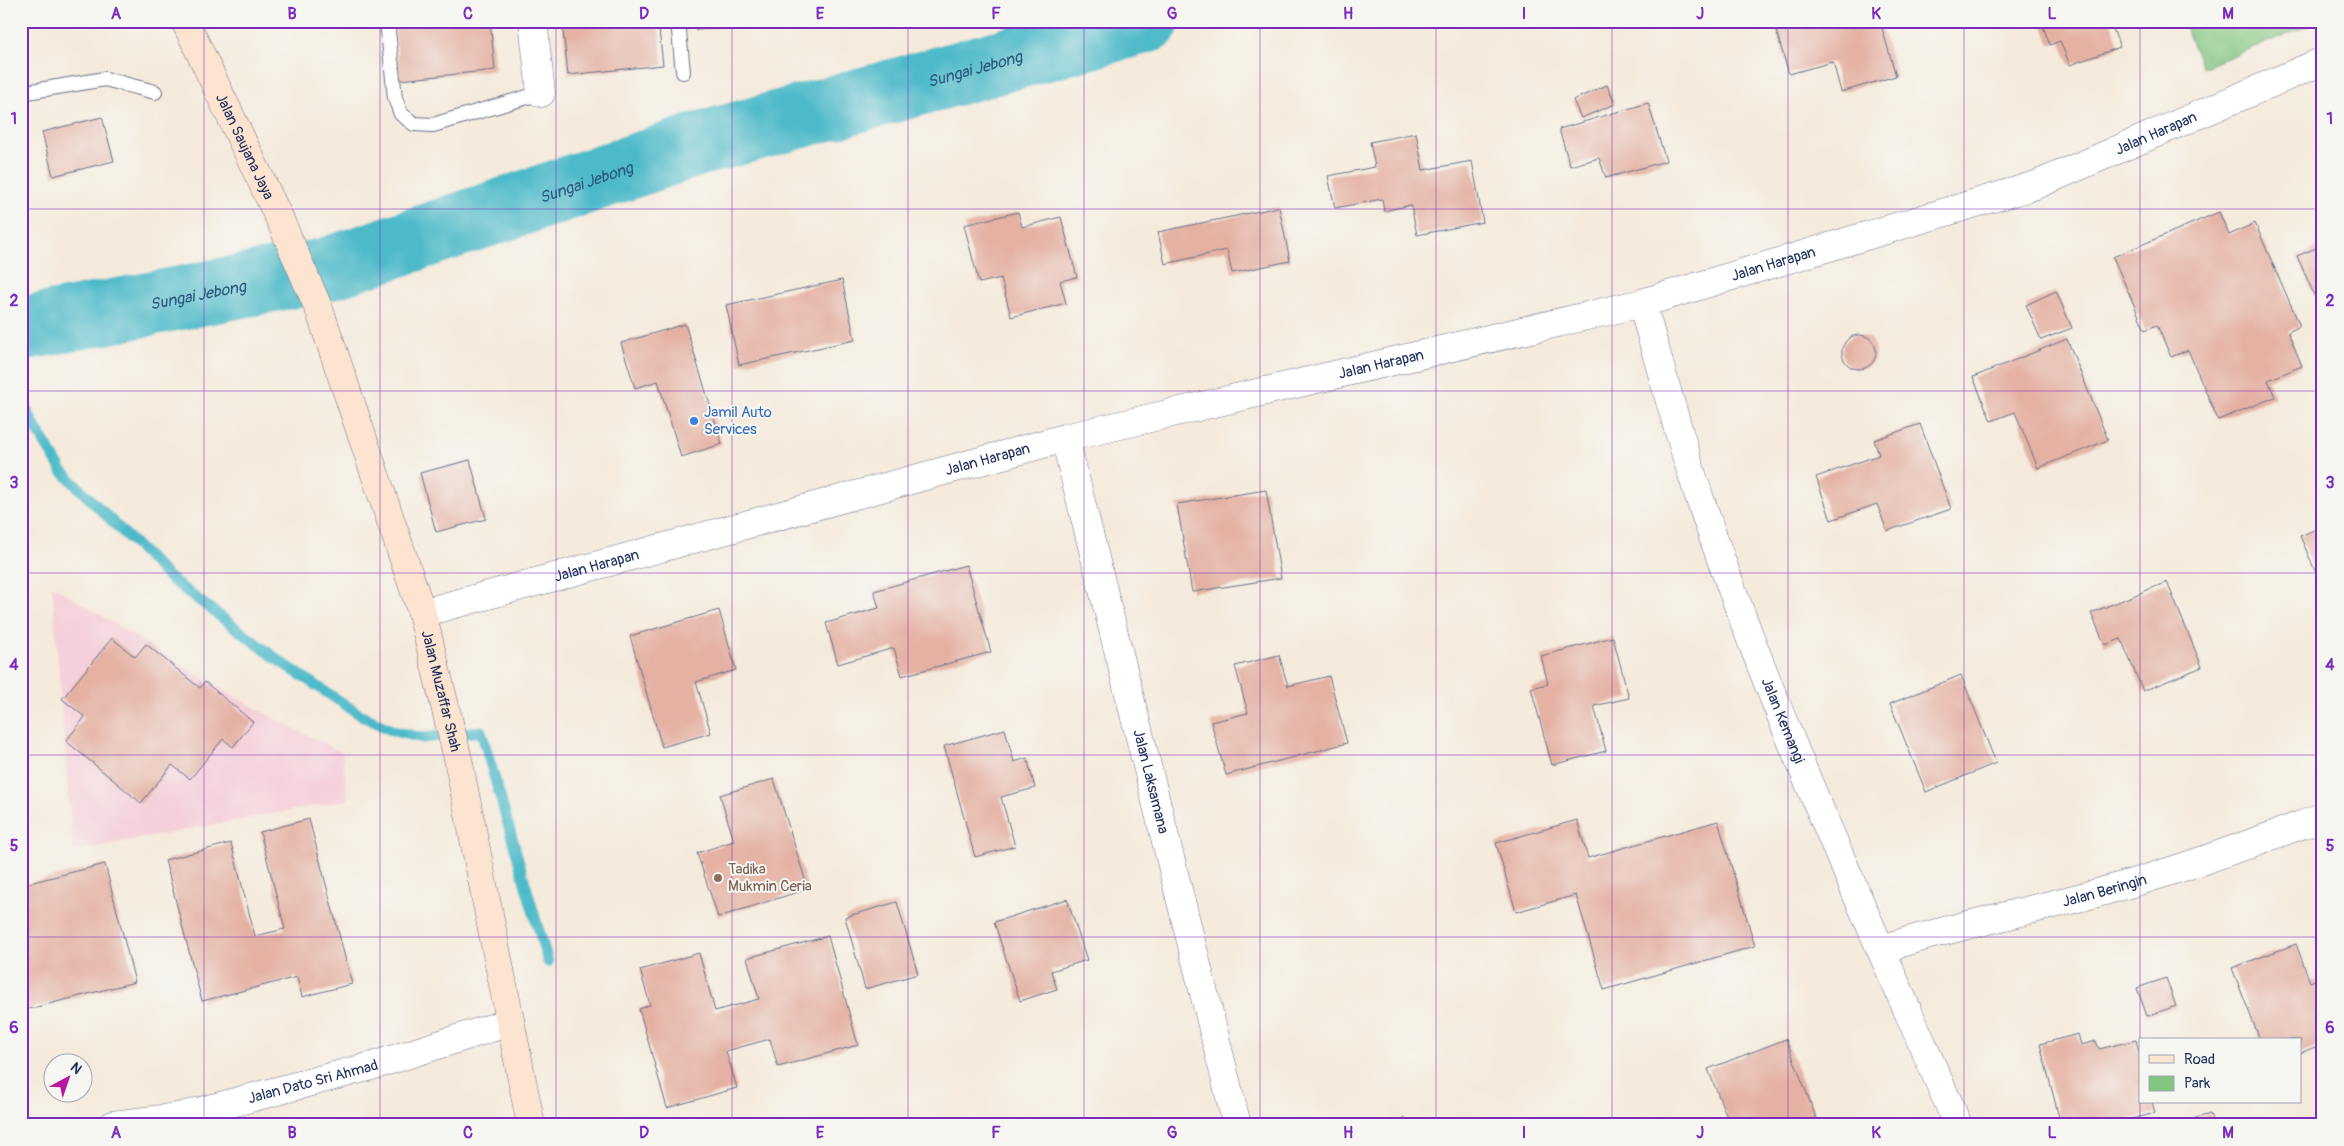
<svg xmlns="http://www.w3.org/2000/svg" width="2344" height="1146" viewBox="0 0 2344 1146" font-family="Pangolin,sans-serif">
<style>
.built{fill:#f5cfd9}
.green{fill:#83c680;stroke:#4f7a6f}
.lines{fill:none;stroke-linecap:round;stroke-linejoin:round}
.stream{stroke:#4ebac9;stroke-width:11}
.river{stroke:#4ebac9;stroke-width:64}
.building{fill:#e4b1a3}
.service-casing{stroke:#67708a;stroke-width:16}
.minor-casing{stroke:#67708a;stroke-width:29}
.tertiary-casing{stroke:#67708a;stroke-width:29}
.secondary-casing{stroke:#67708a;stroke-width:29}
.service{stroke:#fff;stroke-width:14}
.minor{stroke:#fff;stroke-width:28}
.tertiary{stroke:#fff;stroke-width:28}
.secondary{stroke:#fde4d1;stroke-width:28}
.grid{fill:none;stroke:#7b2cbf;stroke-width:1;stroke-opacity:0.55}
.shop-dot{fill:#3f7fe0;stroke:#f6f6f2;stroke-width:2}
.education-dot{fill:#8d6e63;stroke:#f6f6f2;stroke-width:2}
.labels{text-anchor:middle;stroke-width:4;stroke-linejoin:round;paint-order:stroke}
.street-label{font-size:15px;fill:#1b2f5e;stroke:#f6f6f2}
.shop-label{font-size:15px;fill:#366cbe;stroke:#f6f6f2;text-anchor:start}
.education-label{font-size:15px;fill:#785e54;stroke:#f6f6f2;text-anchor:start}
.water-label{font-size:16px;font-style:italic;fill:#2a597e;stroke:#f6f6f2}
.neatline{fill:none;stroke:#7b2cbf;stroke-width:2}
.grid-label{font-size:16px;text-anchor:middle;font-weight:bold;fill:#7b2cbf}
</style>
<rect width="100%" height="100%" fill="#f6f6f2"/>
<filter id="ink" filterUnits="userSpaceOnUse"><feTurbulence type="fractalNoise" baseFrequency=".02" numOctaves="2"/><feDisplacementMap in="SourceGraphic" scale="10" xChannelSelector="R" yChannelSelector="G"/><feConvolveMatrix kernelMatrix="1 2 1 2 8 2 1 2 1" color-interpolation-filters="sRGB"/></filter>
<filter id="wash" filterUnits="userSpaceOnUse"><feTurbulence type="fractalNoise" baseFrequency=".0096" numOctaves="4" result="noise"/><feDisplacementMap in="SourceGraphic" scale="20" xChannelSelector="R" yChannelSelector="G"/><feGaussianBlur stdDeviation="1.12" result="paint"/><feColorMatrix in="noise" values="0 0 0 0 0 0 0 0 0 0 0 0 0 0 0 0 0 1.4 0 .05"/><feComposite in="paint" operator="in"/></filter>
<g filter="url(#wash)">
<rect width="100%" height="100%" fill="#f5eadb"/>
<path class="built" d="M52,585l147,91 69,39 74,37 6,48 -275,51z"/>
<path class="green" d="M2183,21h137l-118,47z"/>
<g class="lines">
<path class="stream" d="M21,398l12,25 29,48 106,106 113,85 78,52 34,17 30,7 58,-7 67,231"/>
<path class="river" id="s1" d="M21,329l303,-59 372,-125 452,-124"/>
</g>
<g id="blocks">
<path class="building" d="M394,21h96l5,49 -95,10z
M562,21h96l5,44 -95,10z
M695,21h74v2l-73,7z
M1796,21h84l16,55 -55,16 -8,-30 -44,12 -14,-47z
M2041,21h69l10,26 -50,18 -10,-24 -10,4z
M1607,85l8,19 -34,14 -8,-18z
M1648,103l18,58 -60,17 -7,-20 -29,8 -11,-37z
M102,117l12,44 -61,15 -11,-44z
M1416,133l7,37 49,-9 11,61 -66,13 -6,-30 -27,6 -2,-12 -47,9 -7,-32 47,-9 -5,-25z
M1279,207l11,54 -58,12 -5,-23 -62,14 -7,-32z
M1018,212l4,15 39,-10 16,60 -17,4 6,22 -55,14 -10,-39 -22,5 -15,-58z
M2219,212l10,23 26,-12 45,103 -12,6 14,34 -34,14 7,17 -57,23 -30,-70 -17,7 -14,-32 -12,5 -32,-73z
M2323,245v70l-26,-59z
M842,280l13,60 -116,25 -13,-60z
M2056,291l16,37 -31,12 -15,-35z
M685,324l37,120 -41,13 -23,-76 -23,7 -14,-45z
M1842 352a17 17 0 1 1 34 0a17 17 0 1 1-34 0Z
M2067,339l41,101 -70,28 -23,-56 -24,9 -18,-44z
M1920,424l31,85 -64,22 -10,-27 -46,16 -15,-43 63,-22 -5,-15z
M470,460l16,59 -50,13 -16,-59z
M1266,490l15,88 -89,14 -15,-88z
M2323,526v63l-23,-53z
M966,565l25,87 -89,24 -8,-28 -56,16 -12,-41 53,-15 -5,-17z
M2167,582l35,85 -59,24 -22,-52 -16,6 -14,-32z
M719,610l17,60 -40,12 15,51 -49,14 -32,-111z
M1613,637l16,61 -35,8 12,45 -54,14 -21,-77 17,-4 -7,-28z
M112,638l23,19 11,-13 54,44 5,-6 48,40 -20,25 -10,-8 -33,40 -18,-14 -31,38 -75,-62 19,-24 -23,-18z
M1279,655l9,31 41,-10 18,67 -121,32 -15,-53 37,-9 -13,-47z
M1961,675l35,88 -70,29 -36,-88z
M1005,729l9,33 13,-4 8,30 -34,9 14,49 -40,11 -31,-111z
M774,779l34,110 -90,28 -21,-64 37,-12 -14,-46z
M309,819l43,165 -50,13 -5,-20 -95,24 -37,-141 66,-17 24,93 30,-7 -25,-97z
M1577,820l11,38 130,-37 37,125 -151,44 -28,-95 -60,17 -20,-69z
M105,864l30,118 -114,29v-126z
M1067,899l20,61 -36,11 6,18 -37,12 -26,-79z
M897,902l21,72 -53,15 -20,-72z
M828,936l30,109 -80,22 -8,-28 -44,12 11,37 -70,20 -28,-99 11,-4 -10,-35 59,-17 16,58 44,-12 -12,-41z
M2296,944l14,38 13,-5v67l-23,9v-13h-40l-28,-72z
M2166,978l10,28 -29,10 -10,-28z
M2078,1034l3,11 15,-4 3,8 37,-9 4,17v45h12l3,11 -46,12h-48l-21,-81z
M1786,1039l33,86h-89l-22,-56z
M2210,1114l4,11h-38v-1z
M1404,1118l7,7h-14z"/>
</g>
</g>
<g filter="url(#ink)">
<use href="#blocks" fill-opacity="0" stroke="#67708a" stroke-width="1"/>
<g class="lines">
<defs>
<path id="service" d="M387,21l8,77 6,16 13,10 19,1 108,-32
M678,21l5,51
M21,93l84,-14 50,13"/>
<g id="minor">
<path d="M533,21l8,72"/>
<path id="s2" d="M1642,303c19,66 37,134 59,199 72,213 167,417 257,623"/>
<path id="s3" d="M1065,438l172,687"/>
<path id="s4" d="M422,613l643,-175 577,-135 394,-118 287,-124"/>
<path id="s5" d="M1881,949c75,-24 152,-38 227,-59 73,-20 144,-47 215,-73"/>
</g>
<g id="tertiary">
<path id="s6" d="M113,1125l65,-8 194,-51 138,-44"/>
</g>
<g id="secondary">
<path id="s7" d="M185,21l96,201 38,87 103,304 36,146 73,366"/>
</g>
</defs>
<use href="#service" class="service-casing"/>
<use href="#minor" class="minor-casing"/>
<use href="#tertiary" class="tertiary-casing"/>
<use href="#secondary" class="secondary-casing"/>
<use href="#service" class="service"/>
<use href="#minor" class="minor"/>
<use href="#tertiary" class="tertiary"/>
<use href="#secondary" class="secondary"/>
</g>
</g>
<path class="grid" d="M204,21v1104M380,21v1104M556,21v1104M732,21v1104M908,21v1104M1084,21v1104M1260,21v1104M1436,21v1104M1612,21v1104M1788,21v1104M1964,21v1104M2140,21v1019M21,209h2302M21,391h2302M21,573h2302M21,755h2302M21,937h2302M2140,1102v23"/>
<circle class="shop-dot" cx="694" cy="421" r="5"/>
<circle class="education-dot" cx="718" cy="878" r="5"/>
<g class="labels">
<g class="street-label">
<text dy="5" stroke="none"><textPath href="#s4" startOffset="1801">Jalan Harapan</textPath></text>
<text dy="5" stroke="none"><textPath href="#s7" startOffset="139">Jalan Saujana Jaya</textPath></text>
<text dy="5" stroke="none"><textPath href="#s4" startOffset="1396">Jalan Harapan</textPath></text>
<text dy="5" stroke="none"><textPath href="#s4" startOffset="991">Jalan Harapan</textPath></text>
<text dy="5" stroke="none"><textPath href="#s4" startOffset="586">Jalan Harapan</textPath></text>
<text dy="5" stroke="none"><textPath href="#s4" startOffset="181">Jalan Harapan</textPath></text>
<text dy="5" stroke="none"><textPath href="#s7" startOffset="719">Jalan Muzaffar Shah</textPath></text>
<text dy="5" stroke="none"><textPath href="#s2" startOffset="441">Jalan Kemangi</textPath></text>
<text dy="5" stroke="none"><textPath href="#s3" startOffset="354">Jalan Laksamana</textPath></text>
<text dy="5" stroke="none"><textPath href="#s5" startOffset="231">Jalan Beringin</textPath></text>
<text dy="5" stroke="none"><textPath href="#s6" startOffset="205">Jalan Dato Sri Ahmad</textPath></text>
</g>
<g class="shop-label">
<text x="704" y="417">Jamil Auto<tspan x="704" dy="17">Services</tspan></text>
</g>
<g class="education-label">
<text x="728" y="874">Tadika<tspan x="728" dy="17">Mukmin Ceria</tspan></text>
</g>
<g class="water-label">
<text dy="6" stroke="none"><textPath href="#s1" startOffset="990">Sungai Jebong</textPath></text>
<text dy="6" stroke="none"><textPath href="#s1" startOffset="585">Sungai Jebong</textPath></text>
<text dy="6" stroke="none"><textPath href="#s1" startOffset="180">Sungai Jebong</textPath></text>
</g>
</g>
<rect width="2344" height="1146" fill="none" stroke="#f6f6f2" stroke-width="55"/>
<rect x="2139" y="1038" width="162" height="65" fill="#f6f6f2" stroke="#9ea6b7"/>
<rect x="2149" y="1055" width="25" height="8" fill="#fde4d1" stroke="#9ea6b7"/>
<text x="2184" y="1064" font-size="15" fill="#1b2f5e">Road</text>
<rect x="2149" y="1076" width="25" height="15" fill="#83c680" stroke="#9ea6b7"/>
<text x="2184" y="1088" font-size="15" fill="#1b2f5e">Park</text>
<g transform="translate(68 1078) rotate(40)"><circle r="24" fill="#f6f6f2" stroke="#9ea6b7"/>
<path d="M0-4L9 19L0 12L-9 19Z" fill="#b5179e"/>
<text y="-8" font-size="14" font-weight="bold" text-anchor="middle" fill="#1b2f5e">N</text>
</g>
<rect x="28" y="28" width="2288" height="1090" class="neatline"/>
<g class="grid-label">
<text x="116" y="19">A</text>
<text x="292" y="19">B</text>
<text x="468" y="19">C</text>
<text x="644" y="19">D</text>
<text x="820" y="19">E</text>
<text x="996" y="19">F</text>
<text x="1172" y="19">G</text>
<text x="1348" y="19">H</text>
<text x="1524" y="19">I</text>
<text x="1700" y="19">J</text>
<text x="1876" y="19">K</text>
<text x="2052" y="19">L</text>
<text x="2228" y="19">M</text>
<text x="14" y="124">1</text>
<text x="2330" y="124">1</text>
<text x="14" y="306">2</text>
<text x="2330" y="306">2</text>
<text x="14" y="488">3</text>
<text x="2330" y="488">3</text>
<text x="14" y="670">4</text>
<text x="2330" y="670">4</text>
<text x="14" y="851">5</text>
<text x="2330" y="851">5</text>
<text x="14" y="1033">6</text>
<text x="2330" y="1033">6</text>
<text x="116" y="1138">A</text>
<text x="292" y="1138">B</text>
<text x="468" y="1138">C</text>
<text x="644" y="1138">D</text>
<text x="820" y="1138">E</text>
<text x="996" y="1138">F</text>
<text x="1172" y="1138">G</text>
<text x="1348" y="1138">H</text>
<text x="1524" y="1138">I</text>
<text x="1700" y="1138">J</text>
<text x="1876" y="1138">K</text>
<text x="2052" y="1138">L</text>
<text x="2228" y="1138">M</text>
</g>
</svg>
